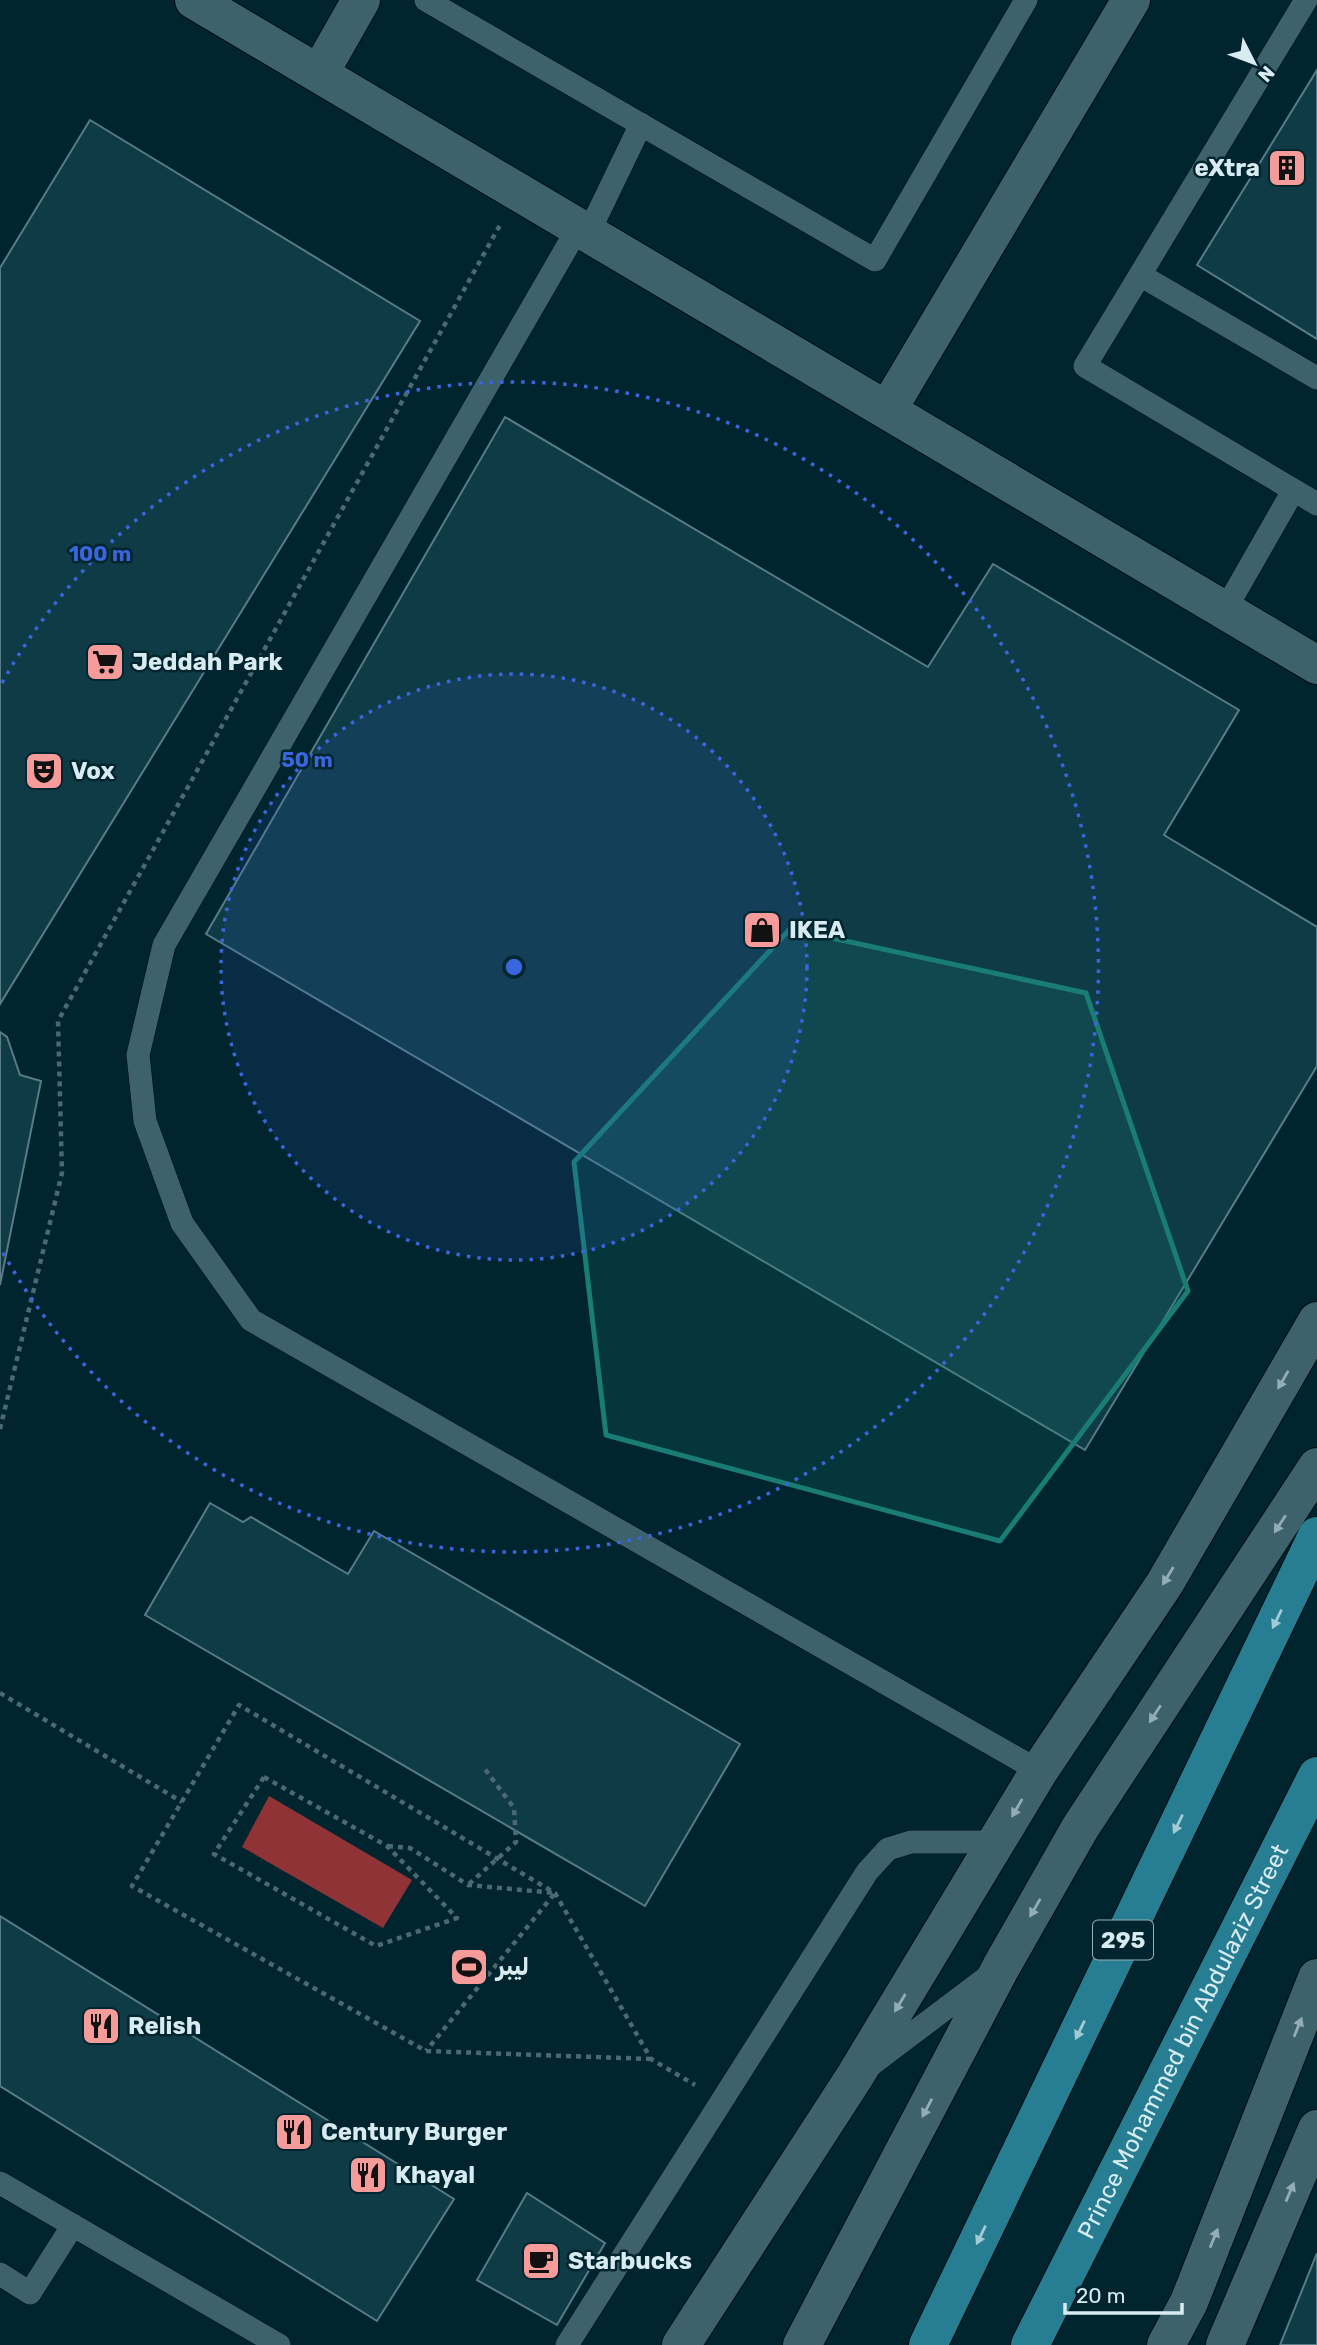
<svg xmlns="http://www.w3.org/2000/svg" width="1317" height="2345" viewBox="0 0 1317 2345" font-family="Rubik,Cairo,sans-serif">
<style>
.water{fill:#903337}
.building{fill:#0f3b46;stroke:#577c87;stroke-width:2}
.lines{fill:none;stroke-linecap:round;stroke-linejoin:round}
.lane-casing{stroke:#000d12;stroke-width:24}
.street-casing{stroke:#000d12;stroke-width:40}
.secondary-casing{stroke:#000d12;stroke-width:40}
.primary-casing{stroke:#000d12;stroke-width:40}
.path{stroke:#4a6972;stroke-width:4.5;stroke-dasharray:5 5;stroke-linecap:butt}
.lane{stroke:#3d626c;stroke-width:23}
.street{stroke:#3d626c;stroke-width:38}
.secondary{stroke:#3d626c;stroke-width:38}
.primary{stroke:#277d91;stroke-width:38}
.oneway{fill:#92adb5}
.oneway2{fill:#a2cad4}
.marked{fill:#197c75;fill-opacity:0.2;stroke:#197c75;stroke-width:5;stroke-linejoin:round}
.ring{fill:none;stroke:#3966dc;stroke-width:3.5;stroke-dasharray:3.5 7}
.labels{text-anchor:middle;stroke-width:5;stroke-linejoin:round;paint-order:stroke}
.shield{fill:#00252f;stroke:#96b0b7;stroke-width:2}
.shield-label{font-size:23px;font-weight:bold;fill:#d7ebf1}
.poi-label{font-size:24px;font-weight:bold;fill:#d7ebf1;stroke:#00252f;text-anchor:start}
.street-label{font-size:24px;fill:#d7ebf1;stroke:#00252f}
.centre{fill:#3966dc;stroke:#00252f;stroke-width:3.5}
.ring-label{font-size:21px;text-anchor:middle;font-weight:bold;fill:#3966dc;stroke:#00252f;stroke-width:5;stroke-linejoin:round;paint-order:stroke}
</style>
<rect width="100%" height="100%" fill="#00252f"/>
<path class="water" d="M269,1796l143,84 -29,48 -141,-81z"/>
<path class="building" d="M1317,70v269l-120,-74z
M90,120l330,201 -420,683v-736z
M505,417l423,250 65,-103 246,146 -75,125 153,92v139l-232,384 -879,-516z
M0,1032l7,5 13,38 21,6 -41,204z
M210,1503l33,19 8,-5 97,57 26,-43 366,213 -95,162 -500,-291z
M0,1916l454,283 -77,122 -377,-235z
M527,2193l78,50 -48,82 -80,-45z
M1317,2253v92h-37z"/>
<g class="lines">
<defs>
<path id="lane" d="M426,0l449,260 151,-260
M1306,0l-221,366 232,138
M578,228l-414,717 -26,110 7,66 37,102 69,97 788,451
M588,234l53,-110
M1140,275l177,103
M1225,610l68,-119
M872,2064l118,-89
M0,2183l279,162
M0,2274l30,19 43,-68
M567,2345l300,-473 21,-23 23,-7h86"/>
<path id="street" d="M194,0l1123,665
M319,74l42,-74
M888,409l243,-409"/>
<path id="secondary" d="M681,2345l174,-269 184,-305 126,-188 152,-262
M802,2345l199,-378 79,-139 237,-361
M1166,2345l23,-43 128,-324
M1225,2345l92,-216"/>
<g id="primary">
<path d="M928,2345l389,-809"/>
<path id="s1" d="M1030,2345l287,-569"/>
</g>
</defs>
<use href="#lane" class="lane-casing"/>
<use href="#street" class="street-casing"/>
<use href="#secondary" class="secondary-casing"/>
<use href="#primary" class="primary-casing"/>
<path class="path" d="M0,1429l62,-256 -4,-152 442,-796
M0,1693l182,109
M264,1777l123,69 70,72 -81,28 -162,-92z
M388,1846l22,2 58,37 87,8 -129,158
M469,1884l47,-42 -2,-34 -30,-40
M651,2059l-225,-8 -294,-165 107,-181 316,188 96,166 44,26"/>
<use href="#lane" class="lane"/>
<use href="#street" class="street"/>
<use href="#secondary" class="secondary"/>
<use href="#primary" class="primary"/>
</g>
<defs><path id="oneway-solid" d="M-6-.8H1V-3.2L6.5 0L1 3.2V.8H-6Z" transform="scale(1.75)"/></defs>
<g class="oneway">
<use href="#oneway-solid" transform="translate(1283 1380) rotate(120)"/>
<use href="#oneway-solid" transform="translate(1280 1524) rotate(123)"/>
<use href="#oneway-solid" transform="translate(1168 1576) rotate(121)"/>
<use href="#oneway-solid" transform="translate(1155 1714) rotate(123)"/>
<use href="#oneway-solid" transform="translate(1017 1808) rotate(120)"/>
<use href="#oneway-solid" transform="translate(1035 1908) rotate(120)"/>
<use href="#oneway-solid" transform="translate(900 2003) rotate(121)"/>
<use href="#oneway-solid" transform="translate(1298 2027) rotate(-68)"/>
<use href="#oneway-solid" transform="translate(927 2108) rotate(118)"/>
<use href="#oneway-solid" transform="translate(1290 2192) rotate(-67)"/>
<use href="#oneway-solid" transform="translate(1214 2238) rotate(-68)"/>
</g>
<g class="oneway2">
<use href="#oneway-solid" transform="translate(1277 1619) rotate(116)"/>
<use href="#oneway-solid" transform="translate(1178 1824) rotate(116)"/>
<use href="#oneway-solid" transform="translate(1080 2030) rotate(116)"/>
<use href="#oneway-solid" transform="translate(981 2235) rotate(116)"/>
</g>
<path class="marked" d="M790,929l296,64 102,298 -188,250 -394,-106 -32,-273z"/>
<circle cx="514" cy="967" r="293" fill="#3966dc" fill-opacity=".12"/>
<g class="ring">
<circle cx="514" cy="967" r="293"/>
<path d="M2 683A585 585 0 1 1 2 1251"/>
</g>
<defs>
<symbol id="building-square" viewBox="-11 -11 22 22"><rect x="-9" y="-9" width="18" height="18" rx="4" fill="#f59b99" stroke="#00252f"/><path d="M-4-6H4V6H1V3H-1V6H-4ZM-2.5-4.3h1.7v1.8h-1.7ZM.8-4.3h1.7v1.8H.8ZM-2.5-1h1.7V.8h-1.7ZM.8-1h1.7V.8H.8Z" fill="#111"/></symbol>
<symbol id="supermarket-square" viewBox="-11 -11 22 22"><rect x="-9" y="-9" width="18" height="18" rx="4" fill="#f59b99" stroke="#00252f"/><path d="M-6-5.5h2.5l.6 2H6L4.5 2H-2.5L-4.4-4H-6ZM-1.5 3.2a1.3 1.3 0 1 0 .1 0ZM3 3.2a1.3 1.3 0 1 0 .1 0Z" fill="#111"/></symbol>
<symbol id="theatre-square" viewBox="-11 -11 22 22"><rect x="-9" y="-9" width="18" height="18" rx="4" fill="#f59b99" stroke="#00252f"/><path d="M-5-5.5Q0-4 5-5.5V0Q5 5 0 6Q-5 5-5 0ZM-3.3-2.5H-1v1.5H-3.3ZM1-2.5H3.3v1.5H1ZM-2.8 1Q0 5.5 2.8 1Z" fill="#111"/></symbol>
<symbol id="shop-square" viewBox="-11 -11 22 22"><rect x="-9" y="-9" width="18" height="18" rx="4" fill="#f59b99" stroke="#00252f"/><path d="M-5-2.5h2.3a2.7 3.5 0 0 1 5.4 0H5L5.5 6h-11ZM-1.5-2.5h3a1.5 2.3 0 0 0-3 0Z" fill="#111"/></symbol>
<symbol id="stadium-square" viewBox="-11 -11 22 22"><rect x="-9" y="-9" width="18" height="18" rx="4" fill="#f59b99" stroke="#00252f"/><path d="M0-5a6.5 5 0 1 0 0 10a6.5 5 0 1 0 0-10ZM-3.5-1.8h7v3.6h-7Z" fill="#111"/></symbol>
<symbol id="restaurant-square" viewBox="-11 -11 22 22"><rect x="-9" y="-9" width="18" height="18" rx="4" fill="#f59b99" stroke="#00252f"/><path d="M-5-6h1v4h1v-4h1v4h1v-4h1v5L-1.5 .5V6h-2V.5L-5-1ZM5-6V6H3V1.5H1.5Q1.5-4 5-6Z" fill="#111"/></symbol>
<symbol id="cafe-square" viewBox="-11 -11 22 22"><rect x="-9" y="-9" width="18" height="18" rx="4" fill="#f59b99" stroke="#00252f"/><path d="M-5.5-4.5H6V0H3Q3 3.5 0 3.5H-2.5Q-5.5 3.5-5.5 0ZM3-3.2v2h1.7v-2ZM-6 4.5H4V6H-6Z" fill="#111"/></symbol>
</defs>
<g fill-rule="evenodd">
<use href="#building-square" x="1265" y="146" width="44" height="44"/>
<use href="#supermarket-square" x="83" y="640" width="44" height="44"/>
<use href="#theatre-square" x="22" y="749" width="44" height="44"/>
<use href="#shop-square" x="740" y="908" width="44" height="44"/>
<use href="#stadium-square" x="447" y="1945" width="44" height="44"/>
<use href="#restaurant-square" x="79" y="2004" width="44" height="44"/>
<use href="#restaurant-square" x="272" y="2110" width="44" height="44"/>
<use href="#restaurant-square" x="346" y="2153" width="44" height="44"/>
<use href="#cafe-square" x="519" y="2239" width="44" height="44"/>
</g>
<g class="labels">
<rect class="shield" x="1093" y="1920.5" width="60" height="39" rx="5"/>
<g class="shield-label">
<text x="1123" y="1948">295</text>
</g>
<g class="poi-label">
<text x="1260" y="176" text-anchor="end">eXtra</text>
<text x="132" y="670">Jeddah Park</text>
<text x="71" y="779">Vox</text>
<text x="789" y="938">IKEA</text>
<text x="496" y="1975">ليبر</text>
<text x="128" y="2034">Relish</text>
<text x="321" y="2140">Century Burger</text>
<text x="395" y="2183">Khayal</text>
<text x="568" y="2269">Starbucks</text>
</g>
<g class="street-label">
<text dy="8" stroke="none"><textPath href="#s1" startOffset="340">Prince Mohammed bin Abdulaziz Street</textPath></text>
</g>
</g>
<circle cx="514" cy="967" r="10" class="centre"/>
<g class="ring-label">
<text x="100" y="561">100 m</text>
<text x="307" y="767">50 m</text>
</g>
<g transform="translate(1254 63) rotate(132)" stroke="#00252f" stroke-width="5" paint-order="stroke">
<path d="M0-5L12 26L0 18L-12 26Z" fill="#d7ebf1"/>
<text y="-10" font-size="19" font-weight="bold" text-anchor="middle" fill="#d7ebf1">N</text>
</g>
<path d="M1065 2303v10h117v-10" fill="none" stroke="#d7ebf1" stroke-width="3.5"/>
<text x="1076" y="2303" font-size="21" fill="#d7ebf1" stroke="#00252f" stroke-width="5" paint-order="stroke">20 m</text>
</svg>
